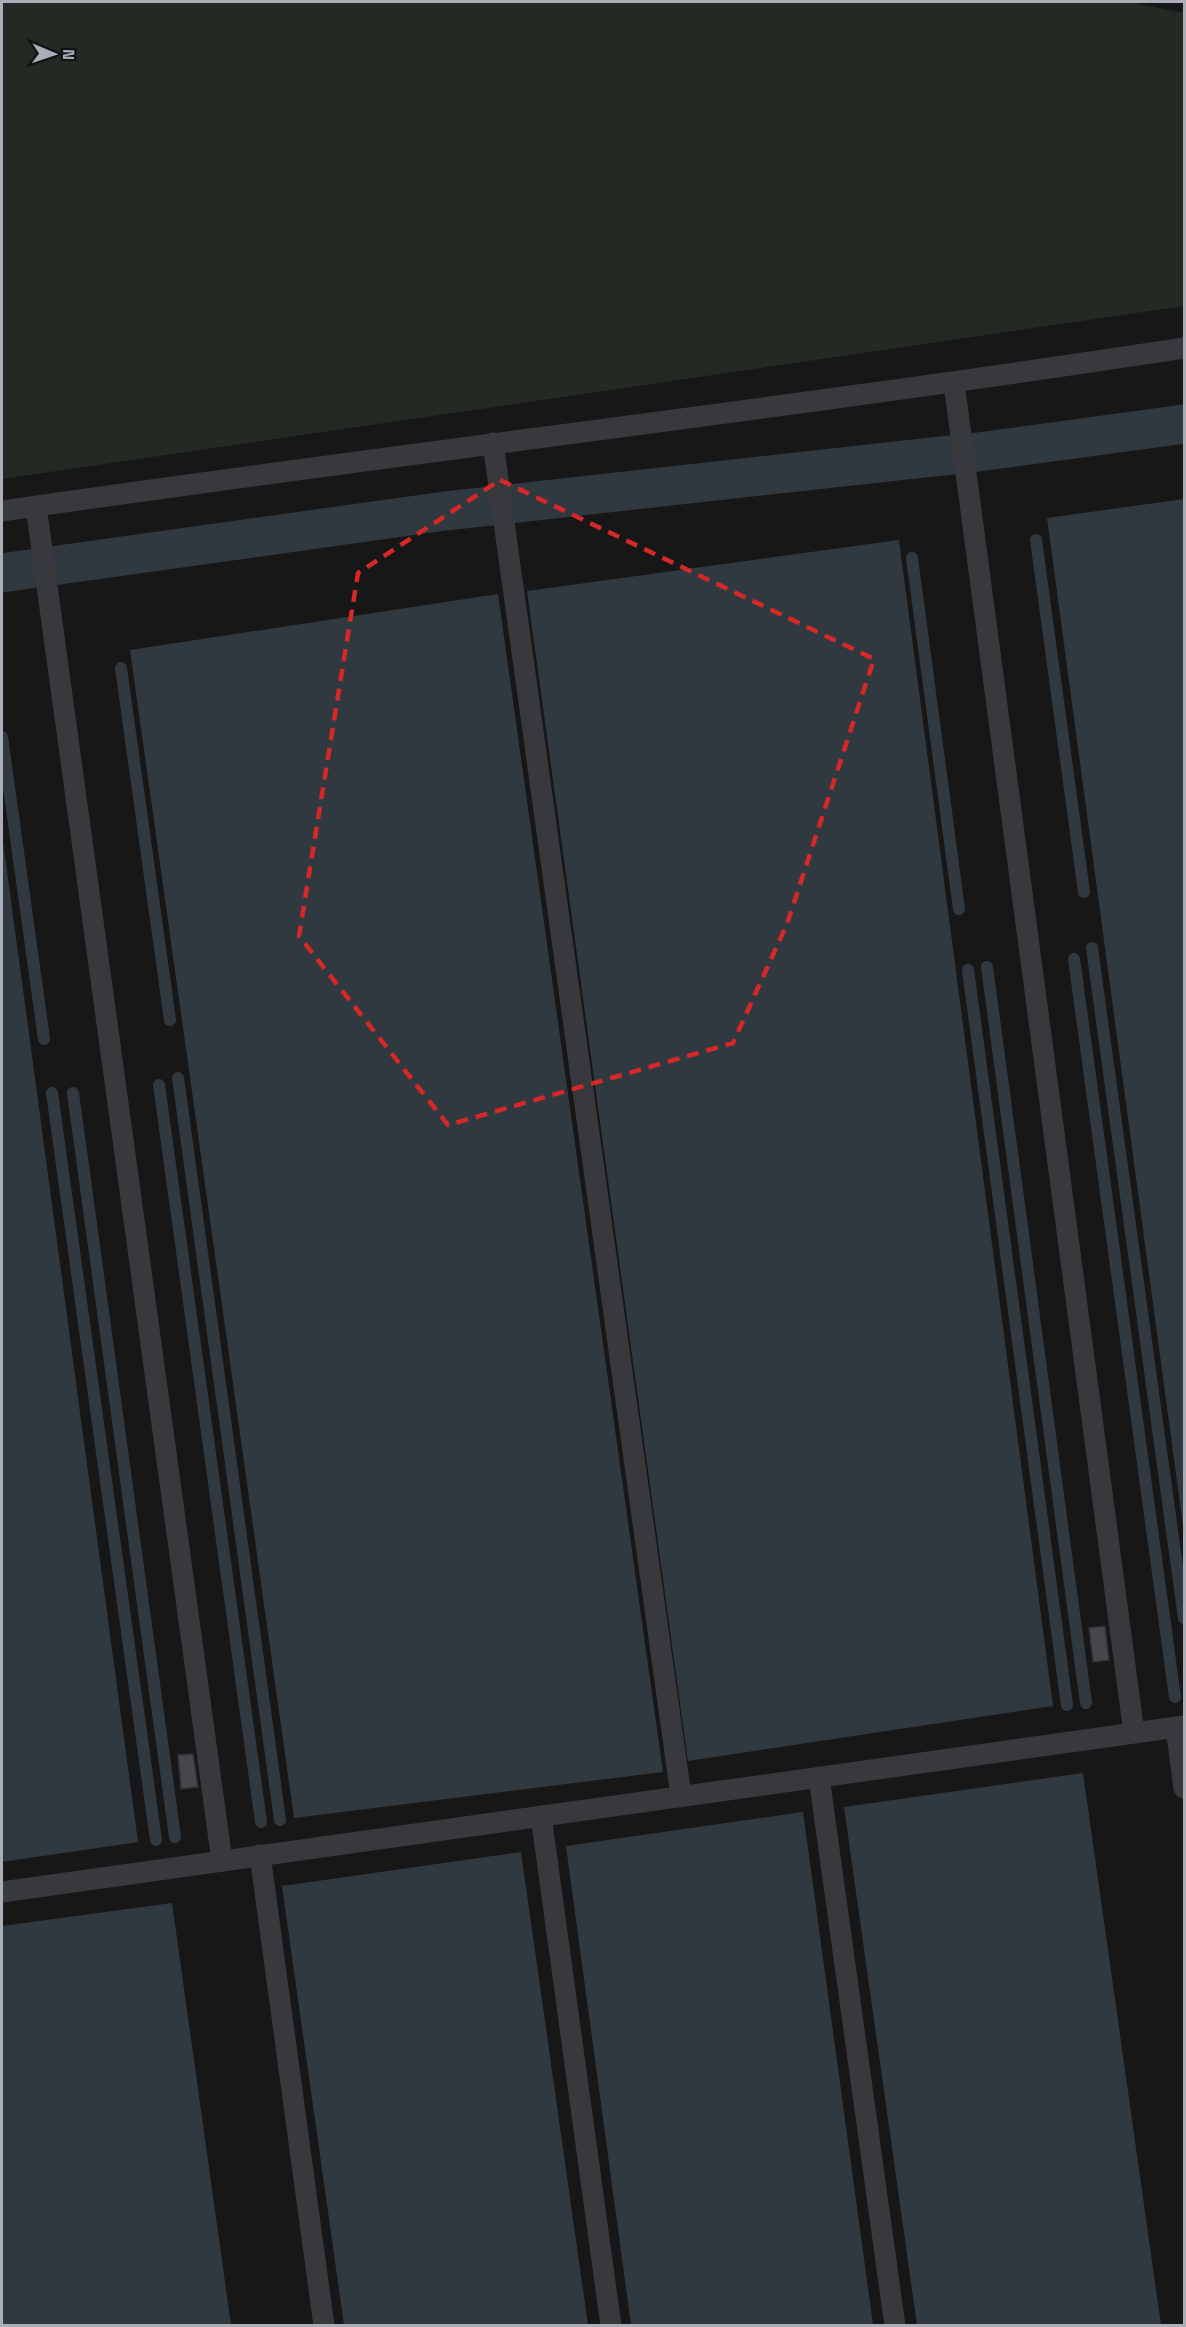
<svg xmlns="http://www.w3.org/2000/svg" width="1186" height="2327" viewBox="0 0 1186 2327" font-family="'Space Grotesk',sans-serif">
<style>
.green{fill:#232a24}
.water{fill:#313940}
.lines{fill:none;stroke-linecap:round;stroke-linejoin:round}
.stream{stroke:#313940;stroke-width:12}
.canal{stroke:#313940;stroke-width:39}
.building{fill:#46474b;stroke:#313134;stroke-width:1.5}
.lane{stroke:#38393d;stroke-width:21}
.marked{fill:none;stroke:#d62828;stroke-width:4.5;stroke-dasharray:12 8;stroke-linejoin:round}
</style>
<rect width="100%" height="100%" fill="#171718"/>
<path class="green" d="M2,2h1127l55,11v293l-1182,173z"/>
<path class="water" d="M1184,499v1034l-137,-1015z
M899,540l154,1166 -365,55 -161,-1170z
M498,594l165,1178 -369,46 -164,-1168z
M2,834l136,1008 -136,20z
M1083,1773l78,552h-244l-73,-518z
M803,1812l70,513h-242l-65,-479z
M521,1852l67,473h-244l-62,-439z
M172,1903l59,422h-229v-399z"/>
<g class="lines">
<path class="stream" d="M1036,540l48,352
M912,558l47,351
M121,668l49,352
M2,737l42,302
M1092,948l92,670
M1074,959l101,738
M987,967l99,736
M968,970l99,735
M178,1078l102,742
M159,1085l102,737
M52,1093l104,747
M73,1093l102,744"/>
<path class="canal" d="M2,573l443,-62 533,-59 206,-28"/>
</g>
<path class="building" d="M1105,1626l4,34 -16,2 -4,-34z
M193,1754l5,33 -17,2 -3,-34z"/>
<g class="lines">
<path class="lane" d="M954,383l180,1350
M493,443l188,1353
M36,506l186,1355
M2,511c393,-57 789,-103 1182,-163
M1176,1727l8,61
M819,1777l76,549
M541,1816l70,510
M260,1855l64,471
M2,1892l1182,-166"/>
</g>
<path class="marked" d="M500,480l374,179 -87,265 -54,119 -285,82 -149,-189 59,-363z"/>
<rect width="1186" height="2327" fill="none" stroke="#aaaeb7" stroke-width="6"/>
<g transform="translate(54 54) rotate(92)" stroke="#121213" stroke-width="4.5" paint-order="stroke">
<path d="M0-4.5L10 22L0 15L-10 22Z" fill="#aaaeb7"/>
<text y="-9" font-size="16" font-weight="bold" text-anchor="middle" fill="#aaaeb7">N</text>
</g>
</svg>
